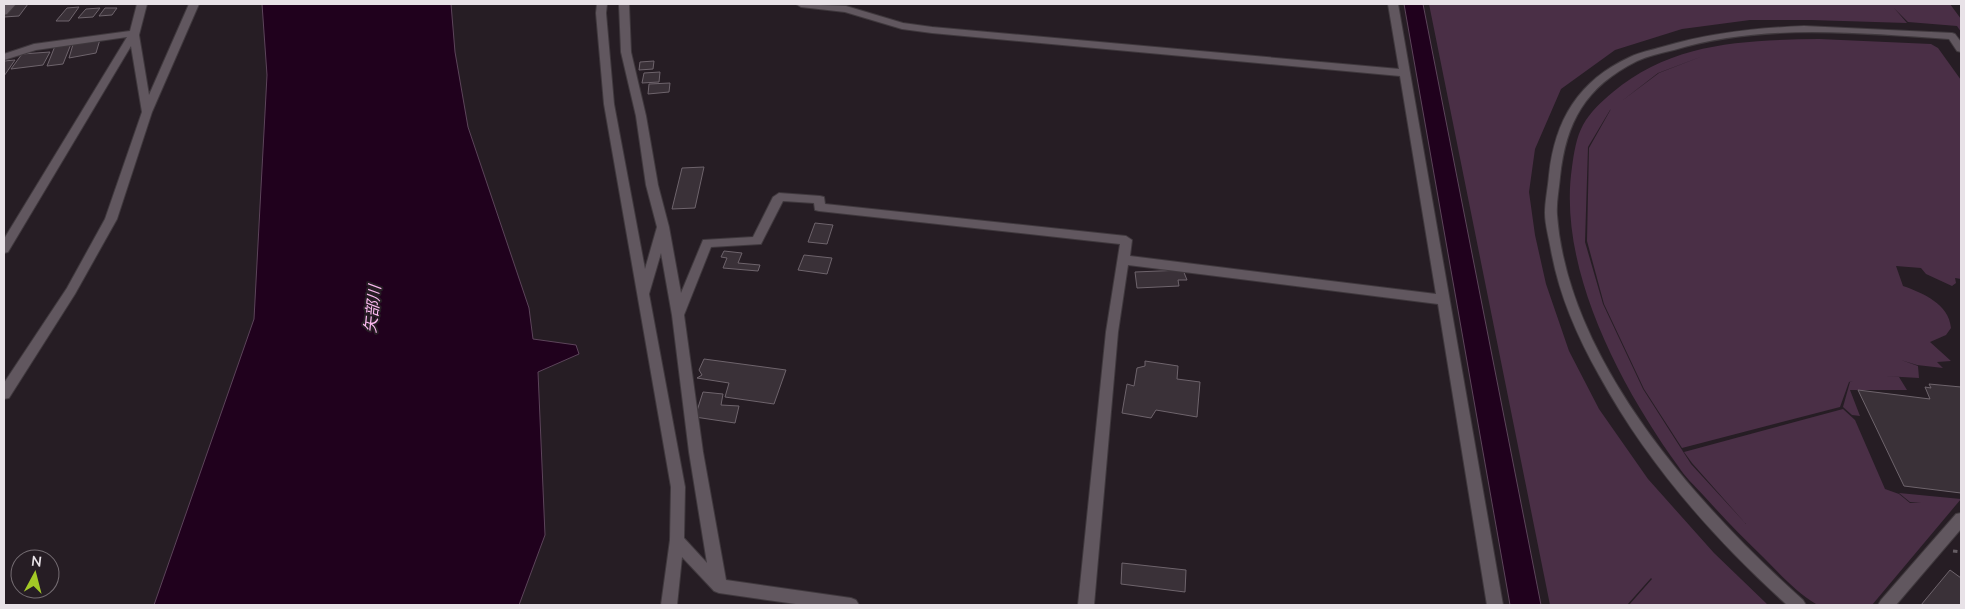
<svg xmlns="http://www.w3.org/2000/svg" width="1965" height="609" viewBox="0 0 1965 609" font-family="'Nunito Sans','Noto Sans JP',sans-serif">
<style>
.green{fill:#4a2f46}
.water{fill:#20011d;stroke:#5c445a}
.building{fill:#3a3138;stroke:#6e646c}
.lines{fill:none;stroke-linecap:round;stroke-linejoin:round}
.minor-casing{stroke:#3f383d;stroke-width:2}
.path{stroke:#655d63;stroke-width:3;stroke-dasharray:4.5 4.5;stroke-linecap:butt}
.minor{fill:#61575f;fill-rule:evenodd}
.labels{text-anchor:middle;stroke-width:4;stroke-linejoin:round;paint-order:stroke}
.water-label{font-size:16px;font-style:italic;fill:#fab8ef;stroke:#261d24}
</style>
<rect width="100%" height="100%" fill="#261d24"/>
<path class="green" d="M1429,4h521l11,15v13l-4,-6 -49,-4 -14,-14 13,15 -96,-3h-61l-68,9 -67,21 -54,39 -26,60 -6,43 6,43 11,49 23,67 30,58 49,70 66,74 54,52h-139l23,-26 -1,-1 -24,27h-77z
M1819,39l112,5 7,4 23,32v199l-6,-1 1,5 -4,3 -26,-12 -5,-6 -25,-2 7,20c20,7 46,18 48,42l-5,7 -16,7 21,19 -14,1 6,6 -26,-3 -16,-5 17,6 1,12 -34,-2 14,1 8,13h-57l10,26 -8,-1 -9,-8 7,-25 3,-1 -4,1 -9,25 -158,41 -38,-59 -40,-85 -17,-63 2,-93 22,-39 48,-36 44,-17 -45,17 -48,37 -22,37 -3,95 18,62 40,85 48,75 55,60 -54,-61 -8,-11 159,-43 12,11 30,69 14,5 11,9h11l-11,-1 -11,-9 62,6 -89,106c-11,0 -49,3 -56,-1 -20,-12 -37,-31 -53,-47 -21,-20 -40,-40 -59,-61 -9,-10 -19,-19 -26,-30 -57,-79 -121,-198 -106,-299 2,-14 4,-29 11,-42 7,-13 19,-24 30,-33 59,-50 132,-52 206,-53z"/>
<path class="water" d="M262,4h189l4,48 13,75 61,181 4,31 43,6 3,9 -41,18 7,163 -26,70h-365l100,-286 13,-244z
M1404,4h19l118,601h-31z"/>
<path class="building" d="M6,4h22l-9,12 -15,1v-11z
M79,7l-10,14h-13l11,-13z
M100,8l-7,9 -15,1 8,-9z
M105,8h12l-5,7 -13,1z
M101,36l-5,17 -27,5 5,-17z
M71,44l-8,20 -16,2 8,-20z
M50,52l-7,13 -32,4 11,-15z
M15,60l-11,16v-15z
M654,61l-1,8 -14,1 1,-8z
M660,72l-1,10 -17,1 2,-10z
M670,83l-1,9 -21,2 1,-10z
M704,167l-9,41 -23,1 10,-41z
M815,223l18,2 -6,19 -19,-2z
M724,251l18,2 -4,10 22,2 -2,6 -35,-3 4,-10 -6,-1z
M804,255l28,3 -5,16 -29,-4z
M1183,270l4,10h-9l1,6 -42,2 -2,-16z
M704,359l82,11 -12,34 -49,-7 4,-14 -32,-5 5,-3 -3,-5z
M1145,361l33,5 -1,13 23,3 -3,35 -41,-7 -5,8 -29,-5 5,-29 7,2 3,-18 8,-2z
M1929,384l32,3v106l-57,-7 -46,-96 72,9 -5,-12 6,1z
M703,392l20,2 -2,11 18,1 -4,17 -40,-6z
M1122,563l64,7 -1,22 -64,-8z
M1950,570l11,8v27h-40z"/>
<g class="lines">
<defs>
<path id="minor" d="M6,4h10l-9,10 -3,1v-9z
M137,4h10l-8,31 10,60 40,-91h10l-47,108 -35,107 -42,75 -66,104 -5,1v-16l63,-95 38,-69 37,-107 -11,-66 -123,206 -4,1v-14l123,-202 -91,13 -32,10v-6l30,-10 96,-13z
M597,4h10l-1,9 8,91 31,165 12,-42 -11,-42 -10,-69 -15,-64 -2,-48h10l2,48 15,64 12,69 11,42 12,66 22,-53 50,-3 20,-40 6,-4 41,3 4,1 1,7 301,32 6,4 -2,16 306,38 -36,-218 -468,-43 -30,-4 -57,-17 -44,-5 -5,-3 50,2 57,17 29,4 467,42 -11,-65h10l105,601h-16l-49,-301 -310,-39 -10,67 -24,273h-16l28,-273 14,-88 -301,-33 -4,-1 -1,-7 -31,-2 -22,43 -50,3 -27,68 19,137 23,128 125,18 5,2 3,5h-56l-84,-12 -5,-2 -32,-34 -5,48h-16l9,-65 1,-53 -67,-383 -8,-91zM661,253l11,62 17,137 18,111 -23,-25 1,-51 -36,-193z
M1804,26l148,7 3,1 6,8v10l-4,-1 -8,-12c-92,-6 -186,-16 -275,11 -13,3 -26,6 -37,11 -52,26 -71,61 -77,116 -1,12 -4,26 -3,38 11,147 142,292 246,385l3,5h-19c-74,-67 -140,-142 -188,-230 -22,-39 -40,-80 -48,-125 -2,-12 -6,-25 -6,-37 0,-12 3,-25 4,-38 6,-55 29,-94 81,-118 10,-5 22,-7 32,-10 47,-14 93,-19 142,-21z
M1961,513v16l-65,76h-18l3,-5 75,-86z"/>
</defs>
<use href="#minor" class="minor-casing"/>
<path class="path" d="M1953,551l8,1"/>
<use href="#minor" class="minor"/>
</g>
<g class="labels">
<g class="water-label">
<text transform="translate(372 309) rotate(-84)" y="6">矢部川</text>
</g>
</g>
<rect width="1965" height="609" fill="none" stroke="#e8e2e7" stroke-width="10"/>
<g transform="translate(35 574) rotate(7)"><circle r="24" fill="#261d24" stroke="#746c72"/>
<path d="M0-4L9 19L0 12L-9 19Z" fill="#a3c926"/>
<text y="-8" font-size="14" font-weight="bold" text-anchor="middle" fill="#e8e2e7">N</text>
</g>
</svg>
